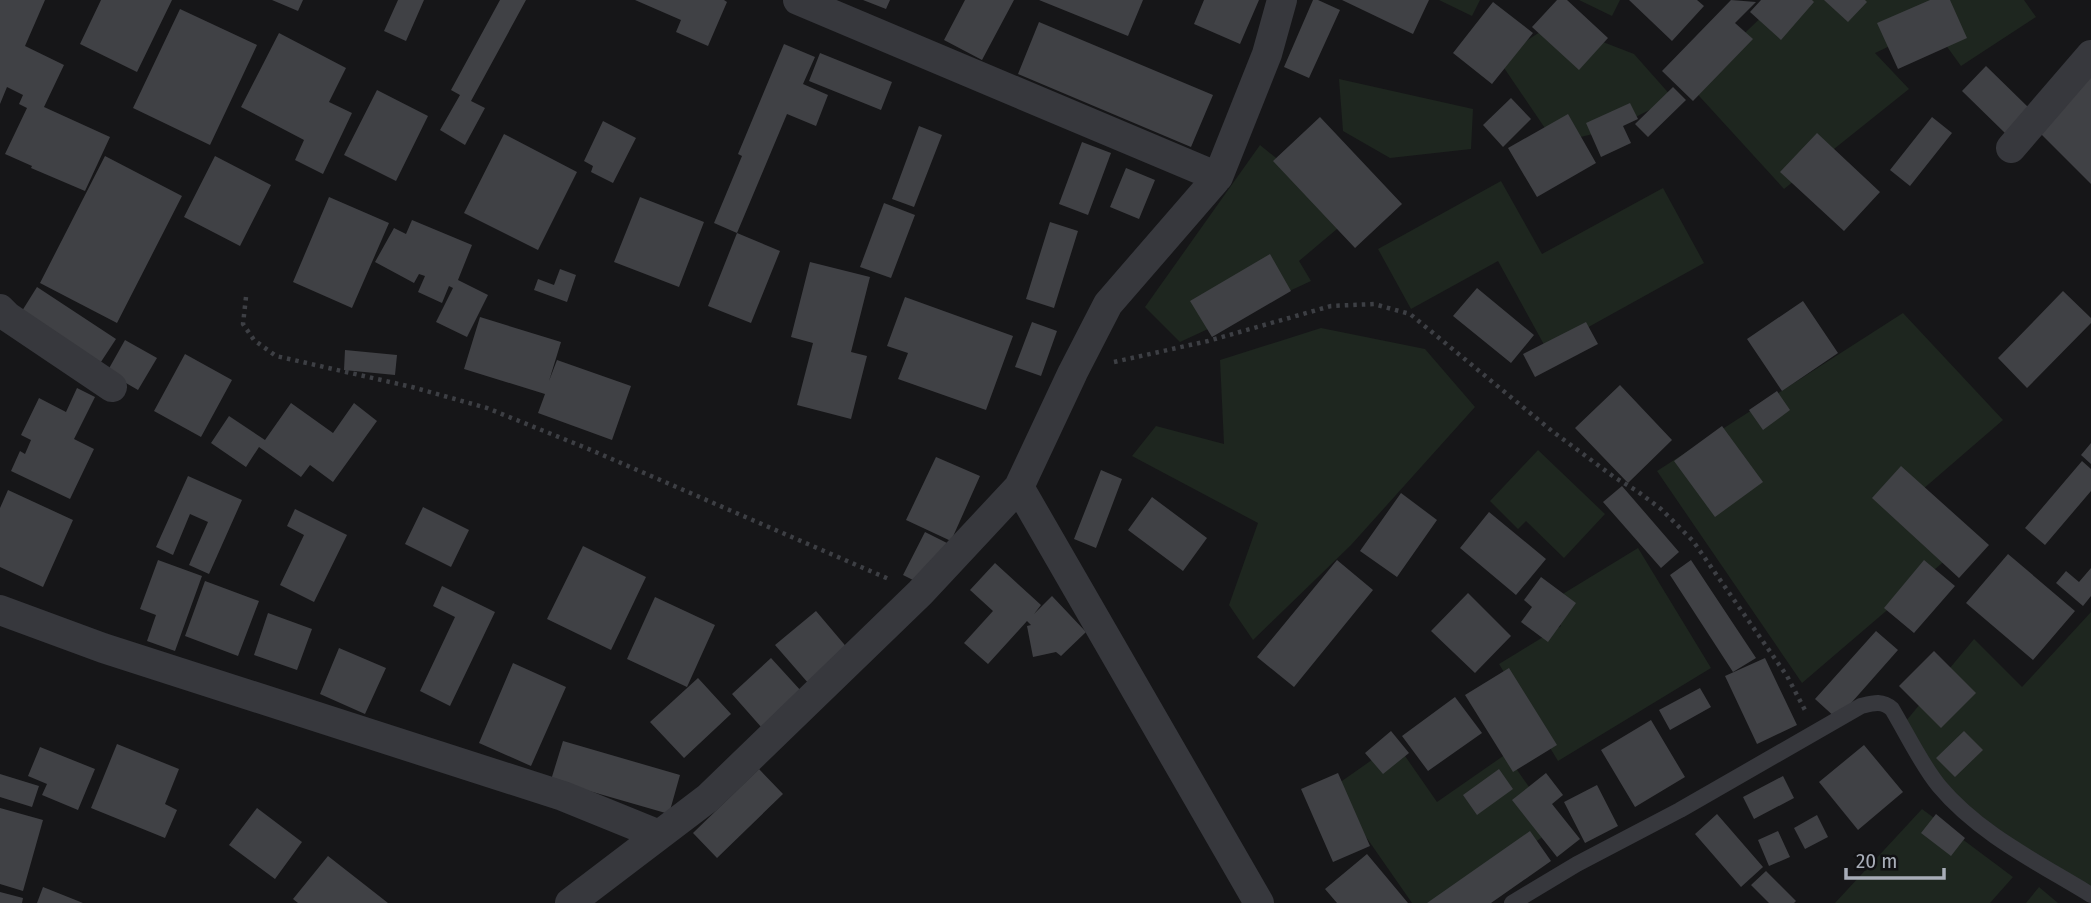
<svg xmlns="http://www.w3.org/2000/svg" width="2091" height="903" viewBox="0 0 2091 903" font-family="'Fira Sans Condensed',sans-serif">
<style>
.green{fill:#1e261f}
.building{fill:#404145}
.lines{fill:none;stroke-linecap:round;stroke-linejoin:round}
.path{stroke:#3d3f44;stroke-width:4.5;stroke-dasharray:3.5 5;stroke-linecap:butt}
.lane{stroke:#37383d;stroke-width:16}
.street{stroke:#37383d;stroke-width:30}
</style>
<rect width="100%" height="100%" fill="#161618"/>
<path class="green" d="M1439,0h41l-8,16z
M1579,0h41l-8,16z
M1779,0h245l12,17 -75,49 -29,-40 -57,27 34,36 -125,100 -94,-103z
M1554,23l80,31 39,44 -63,32 -55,13 -57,-84z
M1339,79l134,30 -2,40 -81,9 -47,-27z
M1260,145l90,73 -51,43 12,20 -131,61 -35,-35z
M1501,181l41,73 121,-66 41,75 -157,87 -49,-89 -87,48 -33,-60z
M1903,313l100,107 -95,82 47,50 -153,131 -145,-212z
M1321,328l104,21 50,58 -124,138 -98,95 -24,-35 29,-82 -126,-67 24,-30 68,18 -4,-84z
M1538,450l67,64 -41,44 -38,-37 -8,8 -28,-28z
M1638,548l73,120 -153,93 -59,-97 62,-38 -13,-23z
M2091,612v279l-34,-20 -101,-73 -55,-71 73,-88 48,48z
M1396,743l41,59 69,-48 51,73 -110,76h-35l-80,-115z
M1922,809l91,68 -23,26h-155z
M2039,887l19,16h-32z"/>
<path class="building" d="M0,0h45l-20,46 39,19 -20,42 66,30 -25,54 -54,-23 1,-2 -27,-12 22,-46 -8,-4 4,-9 -16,-8 -7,17z
M101,0h71l-35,72 -57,-28z
M272,0h31l-5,11z
M398,0h26l-18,41 -22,-10z
M500,0h26l-55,101 14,7 -20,37 -25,-15 20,-35 -9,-5z
M635,0h89l3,2 -19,44 -32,-14 5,-12z
M863,0h27l-4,9z
M965,0h49l-32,60 -38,-20z
M1039,0h104l-15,36z
M1204,0h55l-19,44 -46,-20z
M1313,0h5l22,10 -31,68 -25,-11z
M1342,0h87l-16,34z
M1557,0h10l41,38 -29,32 -47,-43z
M1629,0h68l7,6 -32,35z
M1731,0l25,2 -21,21 18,16 -60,62 -31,-30z
M1761,0h51l2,2 -33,38 -31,-28z
M1824,0h41l2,2 -19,20z
M1930,0h20l17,38 -69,31 -21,-46z
M1493,2l40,31 -41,51 -39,-31z
M180,9l77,36 -47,100 -77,-37z
M1039,22l174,73 -22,52 -173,-73z
M279,33l67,35 -17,34 23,11 -29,61 -28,-14 9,-20 -63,-33z
M784,44l31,13 -12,27 25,11 -12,31 -29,-12 -50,119 43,18 -29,72 -43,-17 29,-73 -23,-10 28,-67 -4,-2z
M820,53l72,29 -11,28 -72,-29z
M1986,66l43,42 -24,25 -43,-42z
M2091,76v108l-54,-54z
M1673,87l13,13 -38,37 -13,-13z
M377,90l51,26 -32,65 -52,-26z
M1511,98l20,21 -28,28 -20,-22z
M1630,103l8,16 -15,7 8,17 -30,14 -15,-34z
M1568,114l28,49 -59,34 -29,-49z
M1320,117l82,87 -47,44 -82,-87z
M1932,117l20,16 -42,53 -20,-16z
M603,121l33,17 -23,45 -22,-11 2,-6 -9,-5z
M919,126l23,9 -28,72 -22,-8z
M1817,133l63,59 -36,39 -64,-59z
M504,134l73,38 -39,78 -74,-37z
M1082,142l29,11 -23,62 -29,-11z
M105,156l77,40 -65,127 -77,-40z
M215,156l56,29 -31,61 -56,-29z
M1126,168l29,12 -16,39 -29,-12z
M329,197l60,26 -37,85 -59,-26z
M640,197l64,25 -25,65 -65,-25z
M884,203l31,12 -24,63 -31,-11z
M412,220l60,25 -14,35 30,15 -21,42 -31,-15 17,-34 -4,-2 -7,17 -24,-11 7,-16 -6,-2 -5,9 -39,-21 19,-34 12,6z
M1050,222l28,9 -24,77 -28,-9z
M1270,254l21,37 -79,46 -22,-36z
M810,262l60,15 -19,75 16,4 -16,63 -54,-14 16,-62 -22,-6z
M560,269l16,6 -9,27 -33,-12 4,-11 16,6z
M37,287l79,52 -21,32 -78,-52z
M1477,288l57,47 -23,28 -58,-47z
M2063,291l28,27v5l-64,65 -29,-30z
M905,297l108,39 -27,74 -88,-31 10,-26 -21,-7z
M1803,301l35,52 -56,38 -35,-52z
M480,317l81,25 -12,39 8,-21 74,26 -19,54 -74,-27 7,-19 -81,-25z
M1032,322l25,9 -16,45 -26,-9z
M1586,322l12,22 -63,33 -12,-23z
M125,340l32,18 -19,32 -31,-18z
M345,350l52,5 -2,20 -51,-5z
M185,354l47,26 -31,57 -47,-26z
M1620,385l52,55 -44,43 -53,-55z
M77,388l18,9 -21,42 20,10 -24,50 -59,-28 9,-20 5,3 6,-14 -10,-5 18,-37 27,14z
M1777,391l13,19 -27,20 -14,-20z
M291,403l42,30 21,-30 23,18 -44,61 -23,-17 -9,12 -42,-30 -13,20 -35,-24 18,-27 36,24z
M1722,426l41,56 -48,35 -41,-56z
M2091,443v21l-10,-9z
M936,457l44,19 -29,65 -45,-21z
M2082,461l9,8v22l-46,54 -20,-17z
M1901,466l88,79 -30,33 -87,-80z
M1101,470l21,9 -26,69 -22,-9z
M188,476l54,24 -33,74 -20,-9 19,-43 -18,-8 -17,41 -17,-8z
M1622,486l57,66 -18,16 -58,-66z
M8,490l65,30 -30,67 -43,-20v-59z
M1401,493l36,27 -40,57 -37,-26z
M1152,497l55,41 -24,33 -55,-41z
M423,507l46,23 -18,37 -46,-23z
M295,509l52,26 -33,67 -34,-17 24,-50 -17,-9z
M1489,512l57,47 -30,36 -56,-47z
M925,532l22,11 -22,43 -22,-11z
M583,546l63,31 -35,73 -64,-31z
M2008,554l67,57 -42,49 -67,-57z
M158,560l44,16 -27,75 -28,-10 9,-26 -16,-6z
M1337,560l36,30 -79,97 -37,-30z
M1691,560l65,98 -23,14 -63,-97z
M1924,560l31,26 -41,47 -30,-25z
M995,563l46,42 -7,9 18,-18 34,36 -25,24 -5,-4 -23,5 -6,-31 4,-1 -4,-4 -39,43 -24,-21 29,-32 -23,-21z
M2091,568v28l-8,10 -27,-23 10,-12 13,11z
M1541,577l35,26 -28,39 -27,-20 11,-15 -8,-7z
M205,581l54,20 -21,55 -53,-20z
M442,586l53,26 -45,94 -30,-15 35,-74 -22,-11z
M1468,593l43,43 -36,37 -44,-42z
M655,597l60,28 -28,62 -60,-28z
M816,611l33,39 -40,34 -34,-39z
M268,613l44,16 -15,41 -43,-15z
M1876,631l22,19 -61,69 -22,-20z
M339,648l47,20 -21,46 -45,-20z
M1934,651l42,42 -35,35 -42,-42z
M771,658l31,34 -40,36 -30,-34z
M1765,658l32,67 -40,19 -32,-68z
M513,663l53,24 -35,79 -52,-23z
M1509,668l48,77 -44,27 -48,-77z
M698,678l33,36 -47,44 -34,-36z
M1700,688l11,19 -41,23 -11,-20z
M1455,697l27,36 -54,38 -26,-35z
M1651,720l34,57 -50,30 -34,-57z
M1391,731l18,22 -26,21 -18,-21z
M1964,731l19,19 -28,27 -19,-19z
M563,741l117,34 -11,39 -118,-34z
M117,744l62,25 -14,35 12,6 -12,28 -74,-30z
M1864,745l39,47 -45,38 -39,-48z
M40,747l55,22 -17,41 -36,-15 5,-11 -19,-8z
M759,769l24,25 -66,64 -24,-25z
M1499,769l14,20 -36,26 -14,-20z
M1338,773l32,73 -37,16 -32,-73z
M1546,773l17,22 -11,9 28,35 -23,18 -45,-57z
M0,774l39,12 -7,21 -32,-10z
M1783,776l11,22 -40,21 -11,-22z
M1597,785l21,41 -33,17 -21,-41z
M0,808l43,12 -20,71 -23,-7z
M257,808l45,34 -27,37 -46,-34z
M1717,814l46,53 -22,20 -46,-53z
M1936,814l29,24 -14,18 -30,-23z
M1817,815l11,22 -23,12 -11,-21z
M1530,831l21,30 -60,42h-64z
M1778,831l12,26 -21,9 -11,-26z
M1367,854l41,49h-71l-12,-14z
M328,856l60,47h-90l-5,-4z
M1766,871l30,30 -2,2h-25l-18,-18z
M43,887l40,16h-46z
M0,892l23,6 -1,5h-22z"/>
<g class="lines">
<path class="path" d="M246,297l-3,27 11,16 22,16 136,31 75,21 104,42 300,130
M1114,362l94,-21 123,-35 43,-2 36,10 142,117 62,46 23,14 24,18 32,32 94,135 19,36"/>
<path class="lane" d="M1512,903l65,-39 103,-54 181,-104c12,-3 21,-6 31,3 15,25 29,55 47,77 40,48 100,77 152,109"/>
<path class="street" d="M798,0l420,177
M2011,148l80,-93
M0,309l8,8 104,70
M0,610l103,38 460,148 96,39
M570,903l138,-105 212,-205 99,-106
M1259,903l-240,-416 54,-115 35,-68 110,-127 49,-123 15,-54"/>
</g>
<path d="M1846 868v10h98v-10" fill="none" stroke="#a8adb8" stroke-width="3.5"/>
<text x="1856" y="868" font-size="21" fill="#a8adb8" stroke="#111113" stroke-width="5" paint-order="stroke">20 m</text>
</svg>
